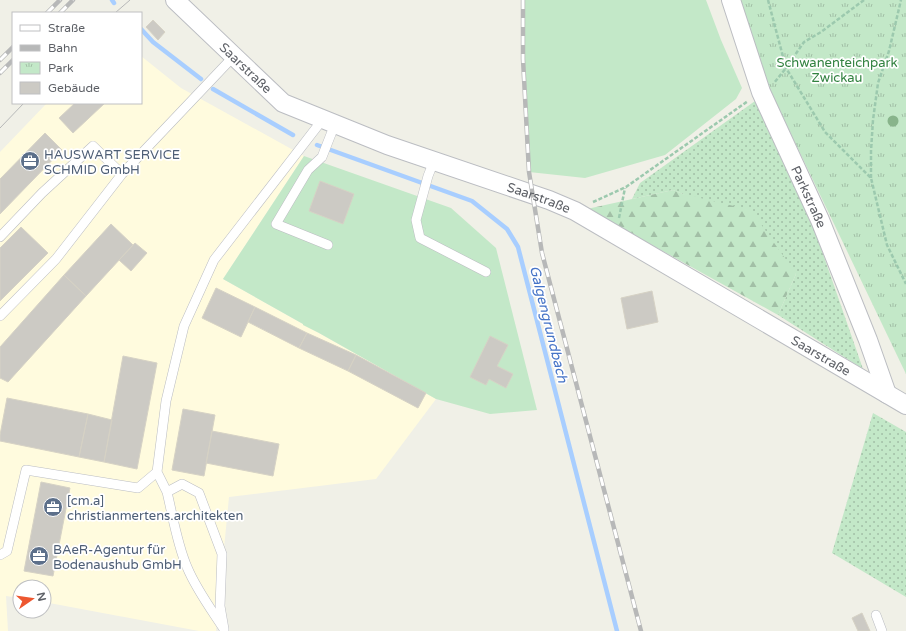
<svg xmlns="http://www.w3.org/2000/svg" width="906" height="631" viewBox="0 0 906 631" font-family="'Varela Round',sans-serif">
<style>
.commercial{fill:#fffbde}
.grass{fill:url(#grass-dots)}
.forest{fill:url(#forest-firs)}
.park{fill:url(#park-tufts)}
.pitch{fill:#c3e8c8}
.lines{fill:none;stroke-linecap:round;stroke-linejoin:round}
.stream{stroke:#a8ceff;stroke-width:4.5}
.building{fill:#cccac4;stroke:#d6d2c5}
.lane-casing{stroke:#bbbdc2;stroke-width:10}
.street-casing{stroke:#bbbdc2;stroke-width:20}
.path{stroke:#9cc9ae;stroke-width:2.5;stroke-dasharray:4 2;stroke-linecap:butt}
.lane{stroke:#fff;stroke-width:9}
.street{stroke:#fff;stroke-width:18}
.tram{stroke:#b7b8b8;stroke-width:1}
.rail-casing{stroke:#b7b8b8;stroke-width:4.5}
.rail{stroke:#fff;stroke-width:3;stroke-dasharray:9;stroke-linecap:butt}
.tree{fill:#88b48b}
.labels{text-anchor:middle;stroke-width:3.5;stroke-linejoin:round;paint-order:stroke}
.park-label{font-size:13px;fill:#328240;stroke:#fff}
.street-label{font-size:13px;fill:#5e6167;stroke:#fff}
.service-label{font-size:13px;fill:#4e5e75;stroke:#fff;text-anchor:start}
.water-label{font-size:14px;font-style:italic;fill:#4674c7;stroke:#fff}
</style>
<defs>
<pattern id="grass-dots" width="8" height="8" patternUnits="userSpaceOnUse"><rect width="8" height="8" fill="#c3e8c8"/><path d="M2 2h.1M6 6h.1" fill="none" stroke="#a2bfa6" stroke-width="1.8" stroke-linecap="round"/></pattern>
<pattern id="forest-firs" width="22" height="20" patternUnits="userSpaceOnUse"><rect width="22" height="20" fill="#c3e8c8"/><path d="M5 1l3.5 6h-7zM16 11l3.5 6h-7z" fill="#a2bfa6"/></pattern>
<pattern id="park-tufts" width="24" height="20" patternUnits="userSpaceOnUse"><rect width="24" height="20" fill="#c3e8c8"/><path d="M3 7l-1-3M5 7V3M7 7l1-3M15 17l-1-3M17 17v-4M19 17l1-3" fill="none" stroke="#a2bfa6"/></pattern>
</defs>
<rect width="100%" height="100%" fill="#f0f0e7"/>
<path class="commercial" d="M141,56l40,32 123,68 -81,123 213,120 -60,80 -147,18 -13,134h-17l-155,-29v-15h-24v11l-14,-2 2,35h-8v-479l47,-49h94z"/>
<path class="grass" d="M755,101l58,124 50,144 -85,-54 18,-41 -113,-80 -10,-4 -41,9 8,-16z
M873,413l33,19v165l-74,-44z"/>
<path class="forest" d="M673,190l10,4 68,16 45,64 -18,41 -191,-106z"/>
<path class="park" d="M734,0h172v374l-141,-294z"/>
<path class="pitch" d="M523,0h183l15,40 21,48 -6,11 -71,56 -80,23 -56,-6 -6,-113z
M304,156l147,52 45,40 41,162 -47,4 -54,-15 -117,-66 -16,-8v-1l-80,-45z"/>
<g class="lines">
<path class="stream" d="M112,0l2,3
M141,29l12,13 48,37
M213,89l80,46
M317,145l155,56 35,28 11,18 99,384"/>
</g>
<path class="building" d="M153,20l12,12 -7,8 -12,-13z
M75,103h30l-32,30 -14,-15z
M45,133l17,17 -62,64v-35z
M320,181l34,13 -11,30 -34,-13z
M111,224l22,21 -47,51 -22,-21z
M21,227l27,26 -48,48v-53z
M135,243l12,10 -16,18 -12,-11z
M64,275l22,21 -78,86 -8,-4v-31z
M216,288l39,19 -14,30 -39,-19z
M652,291l6,31 -31,7 -6,-31z
M255,307l52,26 -8,15 -51,-26z
M307,333l49,22 -8,16 -49,-23z
M490,336l18,9 -11,21 16,8 -7,14 -17,-9 -3,6 -16,-8z
M356,355l70,38 -8,15 -70,-37z
M123,356l34,7 -20,106 -33,-7z
M7,398l81,16 -9,43 -79,-16v-6z
M183,409l32,6 -11,61 -32,-6z
M88,414l24,6 -8,42 -25,-5z
M212,431l67,13 -6,32 -67,-13z
M41,482l29,6 -17,88 -29,-5z
M862,613l8,18h-12l-6,-13z"/>
<g class="lines">
<defs>
<path id="lane" d="M434,161l-6,15 -12,44 4,18 66,34
M0,237l42,-44 51,-47 29,28
M328,245l-52,-21 32,-54 14,-13 13,-33
M0,316l56,-57 66,-85 112,-118
M167,492l-10,-20 9,-71 18,-75 30,-66 109,-141
M0,555l7,-4 19,-81 112,18 19,-16
M876,615l6,16
M224,629c-13,-20 -28,-40 -37,-62 -10,-23 -14,-50 -20,-75l15,-8 17,9 23,61 -2,52 4,23v2"/>
<g id="street">
<path id="s1" d="M175,0l108,103 104,42 162,55 26,11 331,194"/>
<path id="s2" d="M731,0l30,92 59,128 48,120 19,54"/>
</g>
</defs>
<use href="#lane" class="lane-casing"/>
<use href="#street" class="street-casing"/>
<path class="path" d="M768,0l18,68 -12,15
M864,0l-43,32 -17,10 -18,26 39,64 46,46 16,67 19,39
M871,178v-27l2,-31 5,-37 11,-32 12,-51
M593,202l33,-15 122,-86
M619,218l6,-30"/>
<use href="#lane" class="lane"/>
<use href="#street" class="street"/>
<path class="tram" d="M115,13l15,-13
M0,128l24,-25"/>
<defs>
<path id="rail" d="M523,0v59l6,113 13,81 99,378
M47,13l13,-13
M60,13l13,-13
M0,60l13,-13
M0,73l13,-13"/>
</defs>
<use href="#rail" class="rail-casing"/>
<use href="#rail" class="rail"/>
</g>
<circle class="tree" cx="893" cy="121" r="5.5"/>
<defs>
<symbol id="office-disc" viewBox="-11 -11 22 22"><circle r="9.5" fill="#5c6f8a" stroke="#fff"/><path d="M-6-3h4V-5.5h4V-3h4V5H-6ZM-1-4.5V-3h2v-1.5ZM-6 0V1H6V0Z" fill="#fff"/></symbol>
</defs>
<g fill-rule="evenodd">
<use href="#office-disc" x="19" y="150" width="22" height="22"/>
<use href="#office-disc" x="42" y="496" width="22" height="22"/>
<use href="#office-disc" x="28" y="545" width="22" height="22"/>
</g>
<g class="labels">
<g class="park-label">
<text x="837" y="67">Schwanenteichpark<tspan x="837" dy="15">Zwickau</tspan></text>
</g>
<g class="street-label">
<text dy="5" stroke="none"><textPath href="#s1" startOffset="98">Saarstraße</textPath></text>
<text dy="5" stroke="none"><textPath href="#s2" startOffset="212">Parkstraße</textPath></text>
<text dy="5" stroke="none"><textPath href="#s1" startOffset="422">Saarstraße</textPath></text>
<text dy="5" stroke="none"><textPath href="#s1" startOffset="746">Saarstraße</textPath></text>
</g>
<g class="service-label">
<text x="44" y="159">HAUSWART SERVICE<tspan x="44" dy="15">SCHMID GmbH</tspan></text>
<text x="67" y="505">[cm.a]<tspan x="67" dy="15">christianmertens.architekten</tspan></text>
<text x="53" y="554">BAeR-Agentur für<tspan x="53" dy="15">Bodenaushub GmbH</tspan></text>
</g>
<g class="water-label">
<text transform="translate(549 324) rotate(76)" y="5">Galgengrundbach</text>
</g>
</g>
<rect x="12" y="12" width="130" height="92" fill="#ffffff" stroke="#bfc0c2"/>
<rect x="20" y="25" width="20" height="6" fill="#ffffff" stroke="#bfc0c2"/>
<text x="48" y="32" font-size="12" fill="#5e6167">Straße</text>
<rect x="20" y="45" width="20" height="6" fill="#b7b8b8" stroke="#bfc0c2"/>
<text x="48" y="52" font-size="12" fill="#5e6167">Bahn</text>
<rect x="20" y="62" width="20" height="12" fill="url(#park-tufts)" stroke="#bfc0c2"/>
<text x="48" y="72" font-size="12" fill="#5e6167">Park</text>
<rect x="20" y="82" width="20" height="12" fill="#cccac4" stroke="#bfc0c2"/>
<text x="48" y="92" font-size="12" fill="#5e6167">Gebäude</text>
<g transform="translate(32 599) rotate(77)"><circle r="19" fill="#ffffff" stroke="#bfc0c2"/>
<path d="M0-3L7 15L0 10L-7 15Z" fill="#ed5730"/>
<text y="-6" font-size="11" font-weight="bold" text-anchor="middle" fill="#5e6167">N</text>
</g>
</svg>
